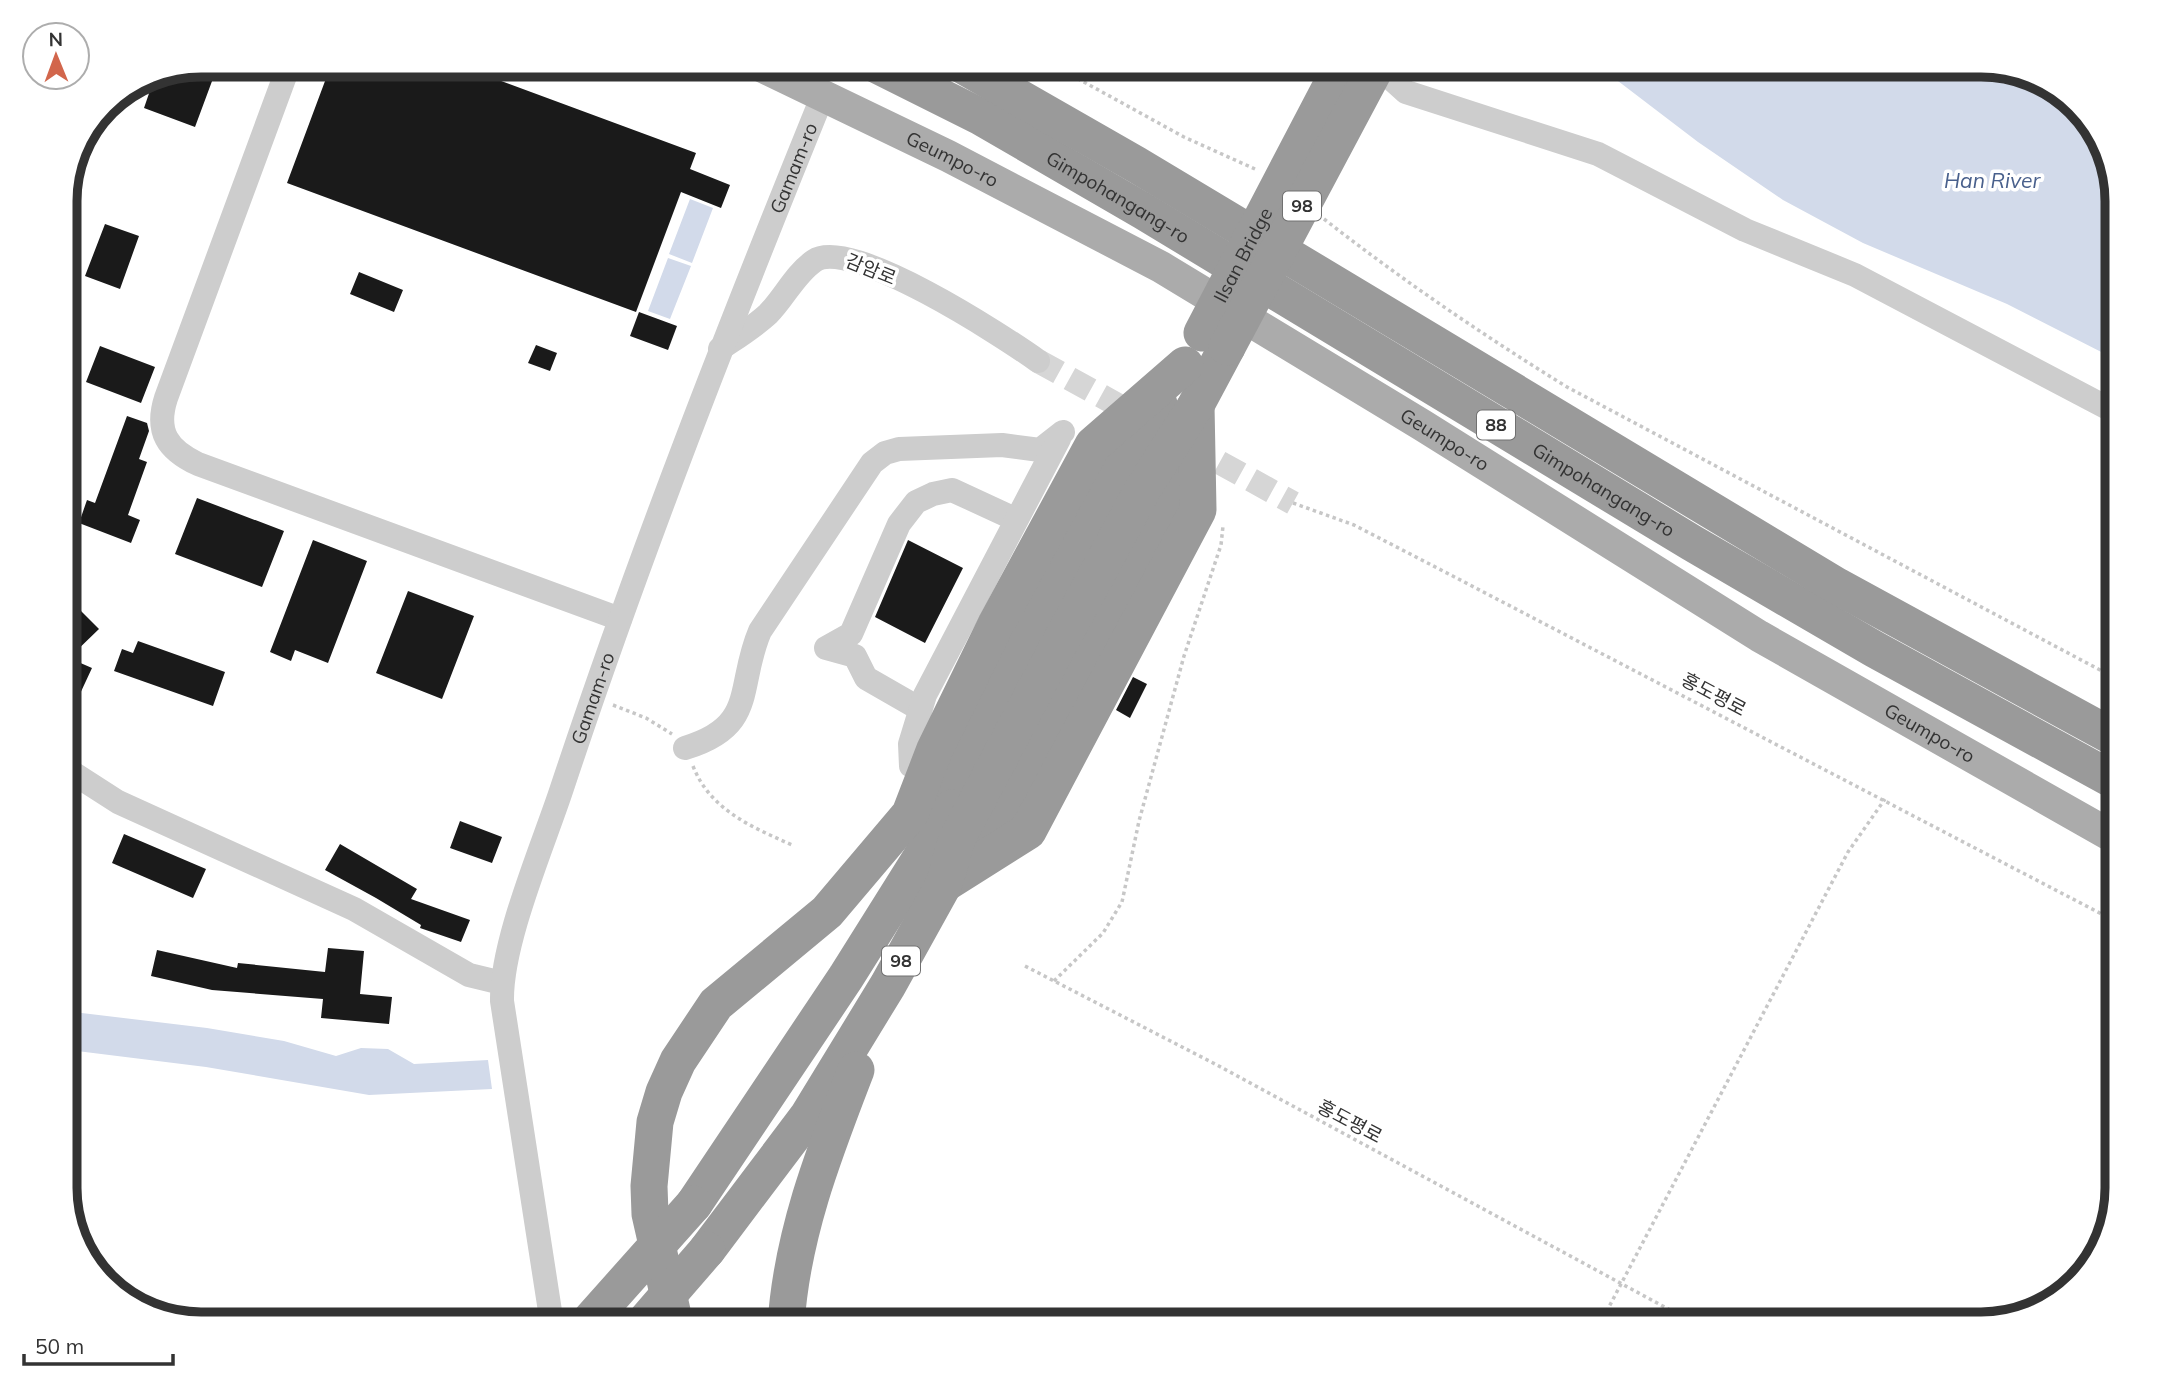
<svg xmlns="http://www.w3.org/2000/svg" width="2182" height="1389" viewBox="0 0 2182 1389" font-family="Mulish,'Noto Sans KR',sans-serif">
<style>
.water{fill:#d2daea}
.building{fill:#1a1a1a}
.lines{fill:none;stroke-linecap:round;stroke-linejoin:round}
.minor-tunnel{stroke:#d6d6d6;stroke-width:24;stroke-dasharray:24 12;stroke-linecap:butt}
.path{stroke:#c7c7c7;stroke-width:3.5;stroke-dasharray:3.5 3.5;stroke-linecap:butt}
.minor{stroke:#cdcdcd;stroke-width:24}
.major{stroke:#ababab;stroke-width:32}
.highway{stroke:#9a9a9a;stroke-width:37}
.highway-bridge{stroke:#9a9a9a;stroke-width:37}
.labels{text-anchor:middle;stroke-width:7;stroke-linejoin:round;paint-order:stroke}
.shield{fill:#fff;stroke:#707070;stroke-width:2}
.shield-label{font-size:18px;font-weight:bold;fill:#333}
.street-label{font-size:19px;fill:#333;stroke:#fff}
.water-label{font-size:21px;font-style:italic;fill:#49608c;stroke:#fff}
.rim{fill:none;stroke:#333;stroke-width:9}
</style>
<rect width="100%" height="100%" fill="#fff"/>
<path class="water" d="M1597,65h384l76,22 42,46 18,67v160l-110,-56 -144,-61 -80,-43 -85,-58z
M690,199l23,9 -21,55 -23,-9z
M668,258l23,8 -21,53 -22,-8z
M65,1011l142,17 77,13 52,15 25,-8 27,1 26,15 74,-4 4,29 -123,6 -163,-28 -129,-16 -9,-5z"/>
<path class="building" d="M200,65h18l-23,62 -51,-19 12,-35z
M331,65h127l238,88 -6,16 40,16 -9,23 -40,-16 -45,120 -349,-129z
M105,224l34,12 -19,53 -35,-13z
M359,272l44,18 -9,22 -44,-18z
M639,312l38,14 -9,24 -38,-14z
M536,345l21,8 -7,18 -22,-8z
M100,346l55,21 -14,36 -55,-21z
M127,416l20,7 2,8 -10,28 8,3 -19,53 12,5 -9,23 -52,-20 8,-23 8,3z
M197,498l87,33 -22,56 -87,-33z
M313,540l54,21 -39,102 -33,-13 -4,11 -21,-9z
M908,540l55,28 -38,75 -50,-26z
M408,591l66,25 -32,83 -66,-26z
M65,595l34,34 -30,29 23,10 -27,58z
M138,641l87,31 -12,34 -99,-35 8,-22 11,4z
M1133,677l14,7 -17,34 -14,-8z
M460,821l42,16 -10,26 -42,-15z
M124,834l82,35 -13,29 -81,-35z
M340,844l77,45 -6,10 59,21 -9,22 -41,-14 1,-3 -45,-27 -51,-28z
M328,948l36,3 -4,43 32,3 -3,27 -68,-6 2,-19 -111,-9 -61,-14 6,-26 80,18 1,-5 87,9z"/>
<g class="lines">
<path class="minor-tunnel" d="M1038,361l103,57
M1188,445l105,58"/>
<path class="path" d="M1053,65l131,72 71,32
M1324,219c78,61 159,116 243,168l550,292
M1293,503l61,22 91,47 672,350
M613,705l33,13 26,16
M693,766c17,44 59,61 99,79
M1025,966l192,99 479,259
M1054,981l49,-48 19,-31 17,-81 45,-165 37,-111 2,-19
M1600,1324l248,-472 37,-53"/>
<g class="minor">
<path d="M289,65l-123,333c-11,34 2,52 32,66l422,155"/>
<path d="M1376,65l30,27 192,62 147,76 110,45 262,138"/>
<path d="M720,349c16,-11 34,-22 48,-35 16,-16 27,-40 46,-53 36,-25 189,75 224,100"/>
<path d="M920,709l-54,-31 -11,-22 -29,-8 25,-14 48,-110 17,-22 17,-8 19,-4 63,29"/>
<path d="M685,748c73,-22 51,-61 75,-117l112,-168 13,-10 14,-4 103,-4 38,5 23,-18"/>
<path d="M911,766l-1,-22 15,-49 134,-256"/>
<path d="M65,768l53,34 236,107 115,66 33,8"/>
<path id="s1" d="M552,1324l-50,-323c-1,-59 41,-155 60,-213 78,-235 168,-464 261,-693"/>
</g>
<path class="major" id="s2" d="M759,65l189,91 213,111 261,158 337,211 358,203"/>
<g class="highway">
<path id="s3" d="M877,65l104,52 162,94 549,332 182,106 243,133"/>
<path d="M962,65l175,100 700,421 280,153"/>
<path d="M929,829l95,-192 98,-178 37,-55"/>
<path d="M966,856l34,-42 81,-147 88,-167 15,-55"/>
<path d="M944,884l84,-53 170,-321 -2,-105"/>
<path d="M694,1204l152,-227 106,-169"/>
<path d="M707,1250l101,-134 80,-131 56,-101 13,-45 99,-189 87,-161 53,-84 31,-58"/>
<path d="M675,1324l-25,-110 -1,-28 6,-64 9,-30 14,-31 38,-57 111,-92 83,-98 25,-65 61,-125 97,-179 92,-80"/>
<path d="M786,1324c6,-90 38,-171 70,-254"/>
</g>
<g class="highway-bridge">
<path id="s4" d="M1202,333l140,-268"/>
<path d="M1227,347l150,-282"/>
<path d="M587,1324l107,-120"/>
<path d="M643,1324l64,-74"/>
</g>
</g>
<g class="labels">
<g class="shield">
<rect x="1283" y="191.5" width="38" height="29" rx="5"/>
<rect x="1477" y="410.5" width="38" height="29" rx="5"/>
<rect x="882" y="946.5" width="38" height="29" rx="5"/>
</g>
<g class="shield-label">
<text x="1302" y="212">98</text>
<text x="1496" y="431">88</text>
<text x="901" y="967">98</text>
</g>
<g class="street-label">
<text dy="7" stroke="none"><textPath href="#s2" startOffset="215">Geumpo-ro</textPath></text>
<text dy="7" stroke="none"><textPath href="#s1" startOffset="1211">Gamam-ro</textPath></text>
<text dy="7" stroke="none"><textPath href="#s3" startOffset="275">Gimpohangang-ro</textPath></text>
<text dy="7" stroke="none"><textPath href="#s4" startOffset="88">Ilsan Bridge</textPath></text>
<text transform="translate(871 269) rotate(22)" y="7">감암로</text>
<text dy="7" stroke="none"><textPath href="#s2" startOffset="782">Geumpo-ro</textPath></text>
<text dy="7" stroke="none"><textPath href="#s3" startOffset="842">Gimpohangang-ro</textPath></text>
<text transform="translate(1714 694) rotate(28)" y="7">홍도평로</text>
<text dy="7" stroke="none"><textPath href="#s1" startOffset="644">Gamam-ro</textPath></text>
<text dy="7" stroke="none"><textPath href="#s2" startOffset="1349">Geumpo-ro</textPath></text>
<text transform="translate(1350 1121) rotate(28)" y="7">홍도평로</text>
</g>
<g class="water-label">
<text x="1992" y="188">Han River</text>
</g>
</g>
<path d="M0 0H2182V1389H0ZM201 77H1981A124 124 0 0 1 2105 201V1188A124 124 0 0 1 1981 1312H201A124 124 0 0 1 77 1188V201A124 124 0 0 1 201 77Z" fill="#fff" fill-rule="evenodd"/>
<path class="rim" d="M201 77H1981A124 124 0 0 1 2105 201V1188A124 124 0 0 1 1981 1312H201A124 124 0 0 1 77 1188V201A124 124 0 0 1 201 77Z"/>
<g transform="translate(56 56) rotate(359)"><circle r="33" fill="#ffffff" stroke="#adadad" stroke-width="2"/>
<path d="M0-5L12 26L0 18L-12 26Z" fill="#d2664c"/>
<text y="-10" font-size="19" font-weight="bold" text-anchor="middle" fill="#333333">N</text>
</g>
<path d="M24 1354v10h149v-10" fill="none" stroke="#333333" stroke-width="3.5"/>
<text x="35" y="1354" font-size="21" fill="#333333" stroke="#ffffff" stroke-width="5" paint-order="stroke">50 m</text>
</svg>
